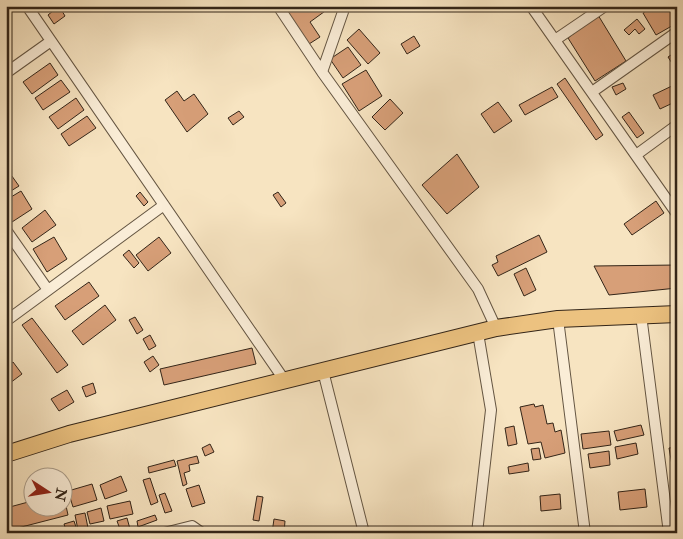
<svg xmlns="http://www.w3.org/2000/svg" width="683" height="539" viewBox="0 0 683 539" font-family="'IM FELL Double Pica',serif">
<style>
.building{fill:#d79f78;stroke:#332518}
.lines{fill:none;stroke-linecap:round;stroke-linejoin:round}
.minor-casing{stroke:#645542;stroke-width:12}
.primary-casing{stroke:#332518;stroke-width:18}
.minor{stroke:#faedd7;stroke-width:10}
.primary{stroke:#ecc280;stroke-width:16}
</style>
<rect width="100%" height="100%" fill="#f7e4c1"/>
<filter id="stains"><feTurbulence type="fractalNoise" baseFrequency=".004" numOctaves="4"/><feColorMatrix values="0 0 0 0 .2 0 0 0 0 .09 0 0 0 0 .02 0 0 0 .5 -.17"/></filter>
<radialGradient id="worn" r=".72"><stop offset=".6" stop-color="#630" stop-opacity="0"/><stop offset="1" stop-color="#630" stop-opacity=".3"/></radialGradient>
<path class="building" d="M59,6l6,10 -11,8 -6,-9z
M296,6h31l1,3 -18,13 10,15 -11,7 -22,-32z
M655,6h12l10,17 -21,12 -13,-22z
M598,15l28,46 -31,20 -27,-43z
M637,19l8,10 -6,5 -4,-5 -6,6 -5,-5z
M359,29l21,24 -12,11 -21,-24z
M414,36l6,10 -13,8 -6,-10z
M348,47l13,18 -18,13 -13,-19z
M674,53l3,5v13l-9,-14z
M50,63l8,12 -26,19 -9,-12z
M366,70l16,26 -23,15 -17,-27z
M565,78l38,57 -7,5 -39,-56z
M61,80l9,12 -27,18 -8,-12z
M623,83l3,6 -10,6 -4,-8z
M674,85l3,16 -17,8 -7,-14z
M552,87l6,10 -33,18 -6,-10z
M177,91l7,10 10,-7 14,20 -21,18 -22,-32z
M76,98l8,12 -26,19 -9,-12z
M390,99l13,14 -18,17 -13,-13z
M498,102l14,19 -18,12 -13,-19z
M239,111l5,6 -11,8 -5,-7z
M629,112l15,21 -7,5 -15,-21z
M87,116l9,12 -27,18 -8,-12z
M457,154l22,33 -32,27 -25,-29z
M9,172l10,14 -13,8v-21z
M21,191l11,18 -20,13 -6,-9v-13z
M140,192l8,10 -4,4 -8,-10z
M278,192l8,11 -5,4 -8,-12z
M656,201l8,12 -32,22 -8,-11z
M45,210l11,15 -24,17 -10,-14z
M539,235l8,17 -49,24 -6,-11 6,-3 -2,-6z
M54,237l13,22 -20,13 -14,-23z
M159,237l12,16 -23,18 -12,-16z
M129,250l10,13 -5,5 -11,-13z
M677,265v23l-68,7 -15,-29z
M526,268l10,22 -12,6 -10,-22z
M89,282l10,14 -34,24 -10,-14z
M105,305l11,15 -33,25 -11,-14z
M135,317l8,13 -6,4 -8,-14z
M32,318l36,47 -11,8 -35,-48z
M150,335l6,11 -7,4 -6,-11z
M252,348l4,16 -92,21 -4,-16z
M153,356l6,9 -9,7 -6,-10z
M13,362l9,12 -16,12v-19z
M93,383l3,10 -10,4 -4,-10z
M67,390l7,12 -15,9 -8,-12z
M534,404l1,3 8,-2 4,19 6,-1 2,9 6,-2 4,23 -20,5 -4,-16 -13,2 -8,-37z
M641,425l3,10 -27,6 -3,-10z
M514,426l3,18 -9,2 -3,-18z
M609,431l2,14 -28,4 -2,-15z
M636,443l2,11 -21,5 -2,-12z
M210,444l4,8 -9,4 -3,-8z
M677,447v17l-5,1 -3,-17z
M539,448l2,11 -8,1 -2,-11z
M609,451l1,14 -20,3 -2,-14z
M197,456l2,7 -10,2 1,6 -6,2 3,11 -4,2 -6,-25z
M174,460l2,6 -27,7 -1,-6z
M528,463l1,8 -20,3 -1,-7z
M121,476l6,15 -22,8 -5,-14z
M150,478l8,24 -7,3 -8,-25z
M672,481h5v19l-3,1z
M92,484l5,16 -24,7 -5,-16z
M199,485l6,18 -13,4 -6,-18z
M645,489l2,18 -27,3 -2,-18z
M63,492l5,23 -62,16v-23l26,-7v5h30z
M165,493l7,18 -7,2 -6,-18z
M560,494l1,15 -20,2 -1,-15z
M257,496l6,1 -4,24 -6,-1z
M130,501l3,13 -23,5 -3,-13z
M101,508l3,13 -14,3 -3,-12z
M85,513l3,15 -10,2 -3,-15z
M155,515l2,5 -19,7 -1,-6z
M127,518l3,11 -9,3 -4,-11z
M274,519l11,2 -1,12h-12z
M74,521l4,12h-11l-3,-9z
M566,528l1,5h-25v-1z"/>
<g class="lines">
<defs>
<path id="minor" d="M27,6l258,375
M278,6l44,66
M345,6l-23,66 156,217 18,39
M531,6l146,208
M555,40l50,-34
M6,73l45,-32
M592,92l85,-60
M636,155l41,-30
M6,230l42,60
M641,315l28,218
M558,319l27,214
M6,321l158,-116
M323,371l41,162
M164,533l28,-7 10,7
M477,533l14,-123 -13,-77"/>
<path id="primary" d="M6,454l63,-20 427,-106 62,-9 119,-5"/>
</defs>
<use href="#minor" class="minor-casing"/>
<use href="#primary" class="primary-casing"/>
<use href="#minor" class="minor"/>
<use href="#primary" class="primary"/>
</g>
<rect width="683" height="539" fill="none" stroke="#f7e4c1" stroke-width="25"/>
<rect x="8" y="8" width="668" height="524" fill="none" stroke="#332518" stroke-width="2.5"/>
<rect x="12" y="12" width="658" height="514" fill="none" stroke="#332518"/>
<g transform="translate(48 492) rotate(102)"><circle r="24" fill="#faedd7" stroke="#aa9d8b"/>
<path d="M0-4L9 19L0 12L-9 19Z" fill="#8f2418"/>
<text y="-8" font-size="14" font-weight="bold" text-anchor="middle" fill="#332518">N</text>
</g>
<rect width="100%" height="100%" filter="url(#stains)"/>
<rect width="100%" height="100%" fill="url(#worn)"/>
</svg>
